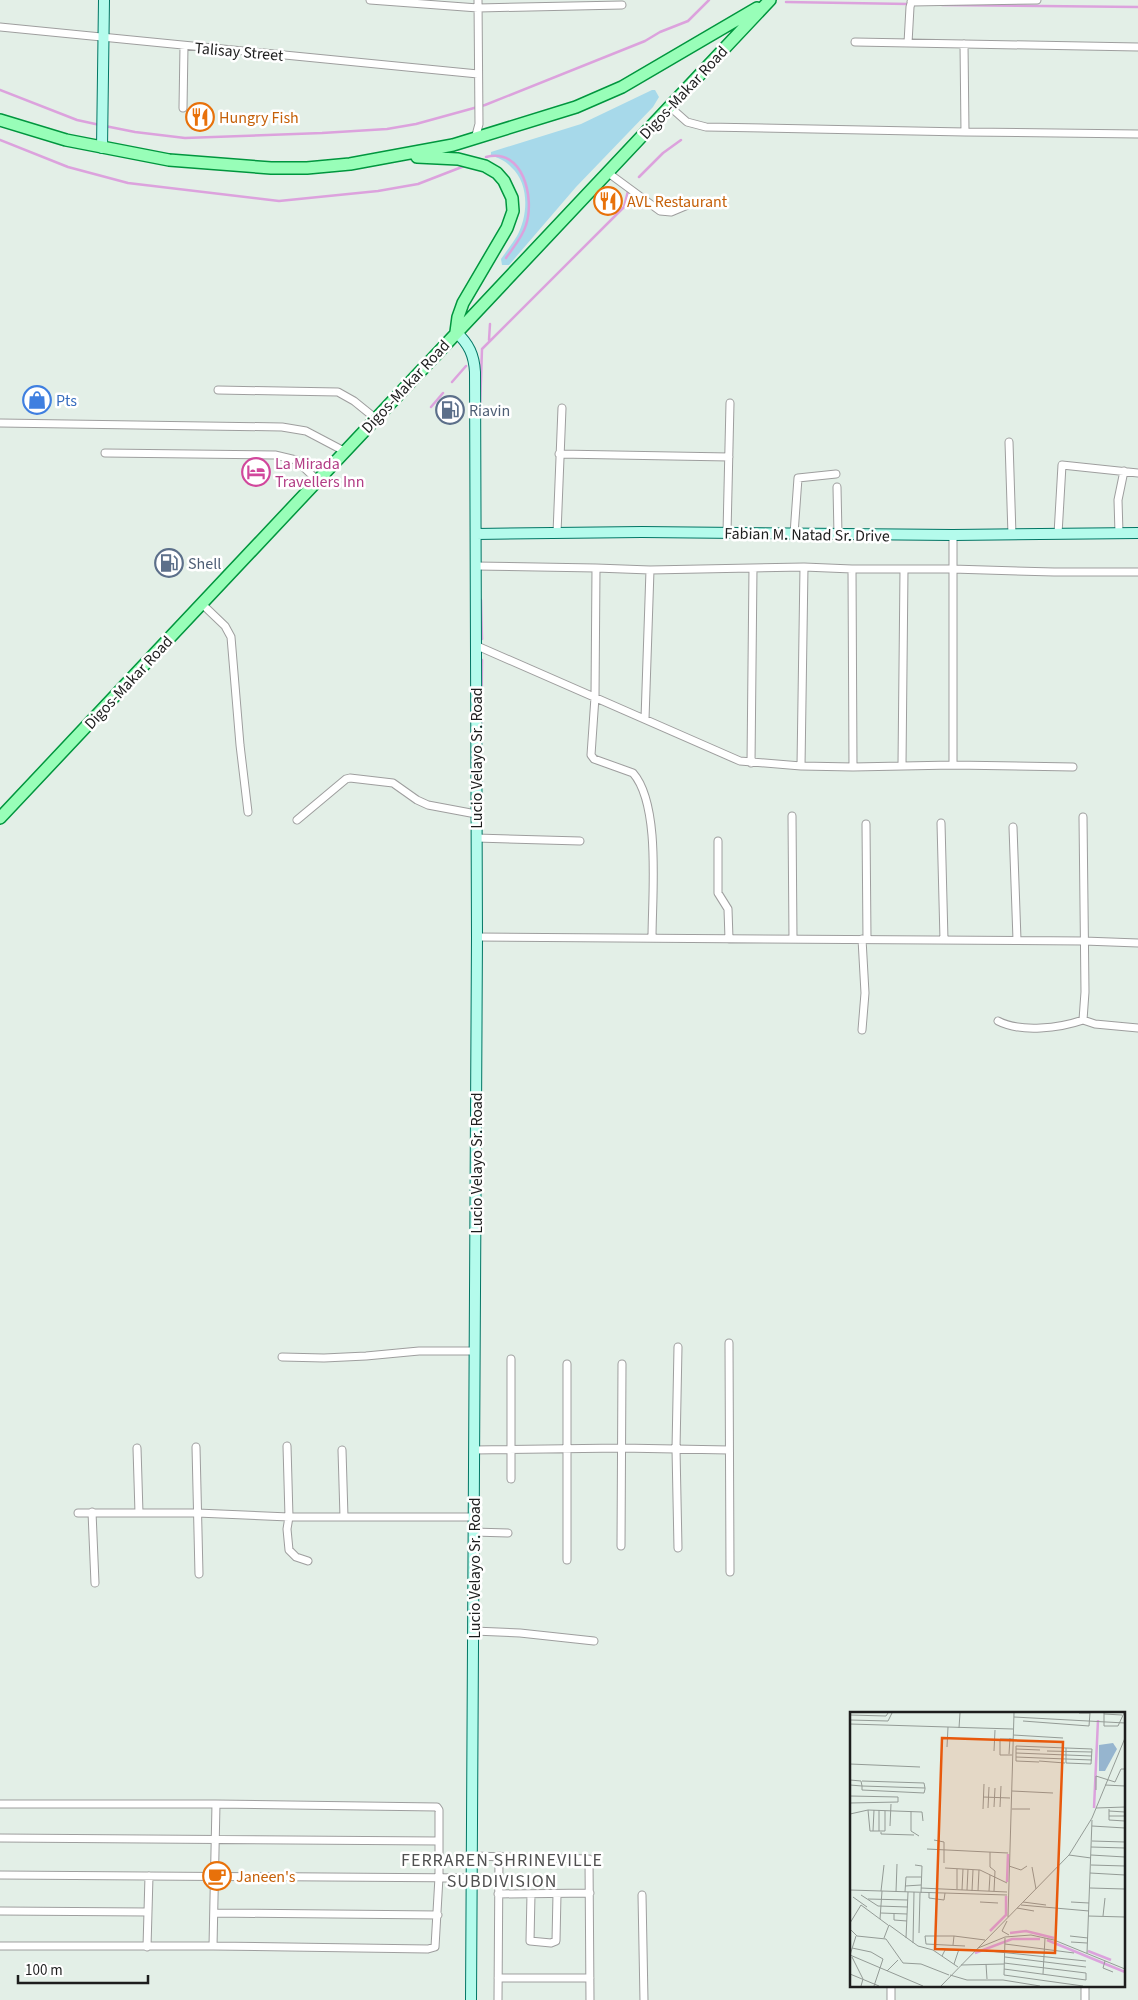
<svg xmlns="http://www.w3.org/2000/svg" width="1138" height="2000" viewBox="0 0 1138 2000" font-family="'Source Sans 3',sans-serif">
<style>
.grass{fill:#a7d9ea}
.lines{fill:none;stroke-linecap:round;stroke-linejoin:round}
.stream{stroke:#dca2dd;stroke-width:2.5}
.street-casing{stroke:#9e9e9e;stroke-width:9}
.secondary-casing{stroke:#027665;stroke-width:12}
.primary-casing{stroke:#00963e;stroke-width:14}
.street{stroke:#fff;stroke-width:7}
.secondary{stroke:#b4fbec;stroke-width:10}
.primary{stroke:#98feb8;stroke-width:11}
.labels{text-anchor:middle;stroke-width:5;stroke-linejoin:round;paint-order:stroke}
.street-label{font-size:16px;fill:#1d1d1d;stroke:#fff}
.food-label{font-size:16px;fill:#c56008;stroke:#fff;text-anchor:start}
.shop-label{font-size:16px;fill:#366cbe;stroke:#fff;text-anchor:start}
.service-label{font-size:16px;fill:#4e5e75;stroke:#fff;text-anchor:start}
.hotel-label{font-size:16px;fill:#b23c85;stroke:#fff;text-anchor:start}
.neighbourhood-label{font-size:18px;letter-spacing:1px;fill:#505050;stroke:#fff}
.inset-river{fill:none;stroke:#dca2dd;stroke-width:2.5}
.inset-road{fill:none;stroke:#949b96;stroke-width:1}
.view{fill:#e8590c;fill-opacity:0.15;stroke:#e8590c;stroke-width:2.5}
.inset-edge{fill:none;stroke:#1d1d1d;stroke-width:2.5}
</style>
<rect width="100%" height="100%" fill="#e3efe7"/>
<path class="grass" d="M652,90h3l4,7 -6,10 -77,80 -67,78h-7l-1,-6c5,-7 11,-15 16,-23 11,-20 13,-52 -6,-69 -5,-6 -13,-9 -20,-12v-3l90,-28z"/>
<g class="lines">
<path class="stream" d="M786,2l123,2
M942,5l196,2
M0,90l77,30 23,5
M105,126l30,6 50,6 137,-5 65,-4 29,-5 69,-19 160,-64 15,-9 28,-11 21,-21
M0,140l68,27 60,16 151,18 99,-10 40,-7 49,-19
M486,157c37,-10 49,41 40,68 -3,11 -13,23 -20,33
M639,177l24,-24 18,-13
M489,340l1,-16
M452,382l14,-16
M431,407l12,-14
M480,408l2,-59 142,-142 4,-16
M481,600l1,39
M481,735l1,-75"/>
<defs>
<path id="street" d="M370,0l108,8 144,-3
M911,2l126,-2
M0,27l478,47
M855,42l283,5
M908,43l2,-36 2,-7
M964,44l1,88 173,2
M669,106l18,16 19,5 259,5
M183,108l1,-62
M475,139l4,-15 -1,-124
M607,172l53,39 11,1 19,-8
M218,390l120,2 16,9 21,17
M0,423l282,4 24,4 38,20
M1009,442l3,93
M105,453l170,2 21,5 21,20
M559,454l170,3
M837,487l1,48
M557,533l5,-125
M727,533l3,-130
M1119,533l-1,-33 6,-29
M794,534l4,-56 38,-4
M1058,534l4,-69 76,8
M953,535v230
M476,566l120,2 54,2 154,-3 48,2h100l102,3h84
M596,568l-1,129 -4,58 3,4 39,14c28,32 19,123 19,165
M852,569l1,198
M201,603l24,23 6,11 9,108 8,67
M475,645l265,116 61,5 52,1 100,-2 120,2
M645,719l5,-149
M751,763l2,-195
M902,765l2,-195
M801,766l3,-199
M792,816l1,123
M1083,817l2,175 -2,28 12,4 43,4
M297,820l49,-41 4,-1 43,5 24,17 11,5 48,9
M941,823l3,117
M866,824l1,115
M1013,827l4,113
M476,838l104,3
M718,841v52l10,16 1,30
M477,937l607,4 54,2
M998,1021c23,12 62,7 85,-1
M862,1030l3,-37 -3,-54
M729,1343l1,229
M282,1357l42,1 42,-2 53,-5h56
M511,1359v120
M287,1446l2,71 -2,12 2,21 7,7 12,4
M196,1447l3,127
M137,1448l2,65
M342,1450l2,67
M474,1450l147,-2 108,2
M92,1512l3,71
M78,1513h119l92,4h184
M473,1532l35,1
M621,1546l1,-182
M678,1548l-2,-99 2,-102
M567,1560v-196
M474,1631l46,2 74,8
M0,1804h216l-3,142
M0,1838l439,3
M472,1856l117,3 1,141
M0,1875l472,3
M498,1894l92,-1
M531,1894l-1,47 21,2 5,-2 1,-47
M642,1895l2,105
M0,1911l148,1
M214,1913l224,2
M0,1946h213l215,3 7,-2 4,-70v-67l-2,-3 -221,-3
M147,1947l2,-71
M498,1978h92
M891,1986v14
M498,2000l1,-144
M1085,2000v-14"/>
<path id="secondary" d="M102,148l2,-148
M456,332c13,12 18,23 19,40l2,565 -6,1063
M476,534l166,-2 311,3 185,-2"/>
<path id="primary" d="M0,120l66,20 103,20 102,8h36l43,-4 103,-19 123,-38 46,-20 135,-79
M417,157l41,2 27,7 12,7 7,8 8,17 1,13 -6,17 -44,75 -5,14 -2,15
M0,818l770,-818"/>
</defs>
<use href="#street" class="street-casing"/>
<use href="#secondary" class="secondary-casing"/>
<use href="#primary" class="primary-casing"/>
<use href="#street" class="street"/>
<use href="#secondary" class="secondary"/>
<use href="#primary" class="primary"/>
</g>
<defs>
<symbol id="restaurant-ring" viewBox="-11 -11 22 22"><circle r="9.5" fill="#fff" stroke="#e8710a" stroke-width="1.5"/><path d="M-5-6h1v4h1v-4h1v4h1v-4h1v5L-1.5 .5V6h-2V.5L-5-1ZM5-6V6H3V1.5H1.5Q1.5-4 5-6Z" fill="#e8710a"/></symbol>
<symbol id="shop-ring" viewBox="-11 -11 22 22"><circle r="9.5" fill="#fff" stroke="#3f7fe0" stroke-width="1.5"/><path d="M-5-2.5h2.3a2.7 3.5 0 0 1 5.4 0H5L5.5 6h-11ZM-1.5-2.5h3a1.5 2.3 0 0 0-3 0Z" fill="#3f7fe0"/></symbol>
<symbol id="fuel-ring" viewBox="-11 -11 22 22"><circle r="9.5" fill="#fff" stroke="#5c6f8a" stroke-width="1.5"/><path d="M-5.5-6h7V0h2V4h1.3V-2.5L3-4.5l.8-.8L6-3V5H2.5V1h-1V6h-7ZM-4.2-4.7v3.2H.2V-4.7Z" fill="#5c6f8a"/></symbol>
<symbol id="hotel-ring" viewBox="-11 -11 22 22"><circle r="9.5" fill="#fff" stroke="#d1479c" stroke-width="1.5"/><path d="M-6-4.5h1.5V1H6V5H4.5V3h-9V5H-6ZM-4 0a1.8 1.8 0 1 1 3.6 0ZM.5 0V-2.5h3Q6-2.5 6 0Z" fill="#d1479c"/></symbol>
<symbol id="cafe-ring" viewBox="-11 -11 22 22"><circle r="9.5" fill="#fff" stroke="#e8710a" stroke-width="1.5"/><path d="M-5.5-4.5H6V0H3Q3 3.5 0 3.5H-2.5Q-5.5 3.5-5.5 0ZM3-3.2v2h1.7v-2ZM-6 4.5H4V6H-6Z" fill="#e8710a"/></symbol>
</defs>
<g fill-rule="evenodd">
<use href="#restaurant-ring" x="184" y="101" width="32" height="32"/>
<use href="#restaurant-ring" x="592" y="185" width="32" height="32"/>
<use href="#shop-ring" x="21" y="384" width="32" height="32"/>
<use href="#fuel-ring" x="434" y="394" width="32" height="32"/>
<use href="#hotel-ring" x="240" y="456" width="32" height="32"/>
<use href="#fuel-ring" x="153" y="547" width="32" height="32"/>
<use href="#cafe-ring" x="201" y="1860" width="32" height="32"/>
</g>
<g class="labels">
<g class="street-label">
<text transform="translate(239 51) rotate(5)" y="6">Talisay Street</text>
<text transform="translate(683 92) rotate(-47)" y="6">Digos-Makar Road</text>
<text transform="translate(405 386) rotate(-47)" y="6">Digos-Makar Road</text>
<text transform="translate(807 534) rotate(1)" y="6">Fabian M. Natad Sr. Drive</text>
<text transform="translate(128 682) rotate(-47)" y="6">Digos-Makar Road</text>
<text transform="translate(476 758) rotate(-90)" y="6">Lucio Velayo Sr. Road</text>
<text transform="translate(476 1163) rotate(-90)" y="6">Lucio Velayo Sr. Road</text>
<text transform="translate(474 1568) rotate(-90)" y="6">Lucio Velayo Sr. Road</text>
</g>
<g class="food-label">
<text x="219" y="123">Hungry Fish</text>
<text x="627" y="207">AVL Restaurant</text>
<text x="236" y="1882">Janeen's</text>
</g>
<g class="shop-label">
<text x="56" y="406">Pts</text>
</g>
<g class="service-label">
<text x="469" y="416">Riavin</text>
<text x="188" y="569">Shell</text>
</g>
<g class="hotel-label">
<text x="275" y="469">La Mirada<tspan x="275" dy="18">Travellers Inn</tspan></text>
</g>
<g class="neighbourhood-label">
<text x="502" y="1866">FERRAREN SHRINEVILLE<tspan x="502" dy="21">SUBDIVISION</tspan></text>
</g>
</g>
<g transform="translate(850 1712)">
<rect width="275" height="275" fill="#e3efe7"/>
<path d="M263,31l4,6 -12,22h-6v-26z" fill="#96b5cf"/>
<path class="inset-river" d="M244,96l4,-88M157,170l1,-28M140,219l16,-16v-19M160,221l16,-2 28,7M197,228l78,32M238,239l23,9M125,241l37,-14h28"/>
<path class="inset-road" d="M254,1v13h14l6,-13M254,2l18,1M0,3l36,1 2,-3M164,5l111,6M0,8l38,1 4,-8M173,9l66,5 1,-13h-11M0,12l163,5M109,16l1,-15M163,23l50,3M97,35l1,-20M166,37l24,1M144,39l1,-21M197,39l45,1M166,41l76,3M159,42l1,-16M162,43h-12v-16h13M166,45l50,2v-11M216,47l26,1M189,49l26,2M189,50l-23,-1v-15l76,3 -1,15 -25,-1v-4M0,52l70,3M0,68l11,1 1,5v4l62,3 1,-4v-1l-63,-2 -12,-1M12,69l62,2 1,5M265,70l6,-13h4M255,73l20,1M246,78v-14l19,6M162,79l41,2M0,84l48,1v5l-48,1M133,85l27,1M144,95l1,-19M150,95l1,-21M138,96l1,-21M246,96l29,-1M133,97l1,-25M162,97h18M259,97v11l16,1M18,98l2,21M61,99v20l8,5M259,99l16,1M0,102l18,-4 54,2 1,9M259,104h16M40,114l1,-22M242,114l33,2M20,119h3l1,-21M23,119h12v-20M29,119v-21M31,120v2l33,1M84,128l10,2v21M242,129l33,1M241,135l34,1M77,137l81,4M140,140v15l5,4 -1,20M219,143l22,3M241,143l34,2M65,153l7,1 -1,27M241,153l34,1M159,154l12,4 6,-4M182,155l4,22M95,156l35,2 27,13M240,161l35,2M55,174l16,-1M71,176l86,4M240,176l35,1M107,177v-20M0,178l157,5M112,178l1,-21M117,178l1,-21M31,179l3,-26M122,179l1,-21M128,179l1,-21M139,179l1,-16M46,180l1,-28M55,180l1,-15h15M79,181v5l15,2 1,-7M11,183l17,11 30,1M3,185l14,10M18,187l40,1M130,190l18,1M173,190l23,3M221,190l18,1M171,193l68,6M167,196l17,3M31,201l26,1M44,201v7l13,1M238,204l37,1M253,204l2,-18M158,205l6,-204M30,207l2,-28M157,209l-5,10 7,4M0,211l11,-18 27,20M0,217l7,7 29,3 17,24 18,1 28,11M69,221l1,-40M104,224l31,4M220,224l18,2M34,226l5,-13 29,21 15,4 25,17M56,226l2,-46M221,230l16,1M63,231l1,-51M155,232l69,9M103,233l1,-9h-29l1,8 39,2M2,236l19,4 12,7 -9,27M128,236l27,-11 26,-2 23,5 71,29M139,239l97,10M237,241l5,-133M0,243l73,31M0,243l6,-19M92,244l3,-6h14M2,245l11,22 -2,7M155,245l81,10M255,249l-2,7 10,4M104,252l5,-15M136,252l1,15M111,253l43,-1M154,257l82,11v-7l-82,-10M37,259l11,-11M0,262l29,12M193,262l2,-36M100,263l17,5h36M154,263l79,11M154,263l1,-37M153,268l37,6M91,274l128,-131 23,-37 33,-80"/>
<path class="view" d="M92,26l121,4 -8,211 -120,-4z"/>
<rect width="275" height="275" class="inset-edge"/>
</g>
<path d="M18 1975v8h130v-8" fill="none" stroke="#1d1d1d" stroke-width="2.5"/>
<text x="25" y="1975" font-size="15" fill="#1d1d1d" stroke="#ffffff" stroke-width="4" paint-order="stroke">100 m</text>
</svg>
